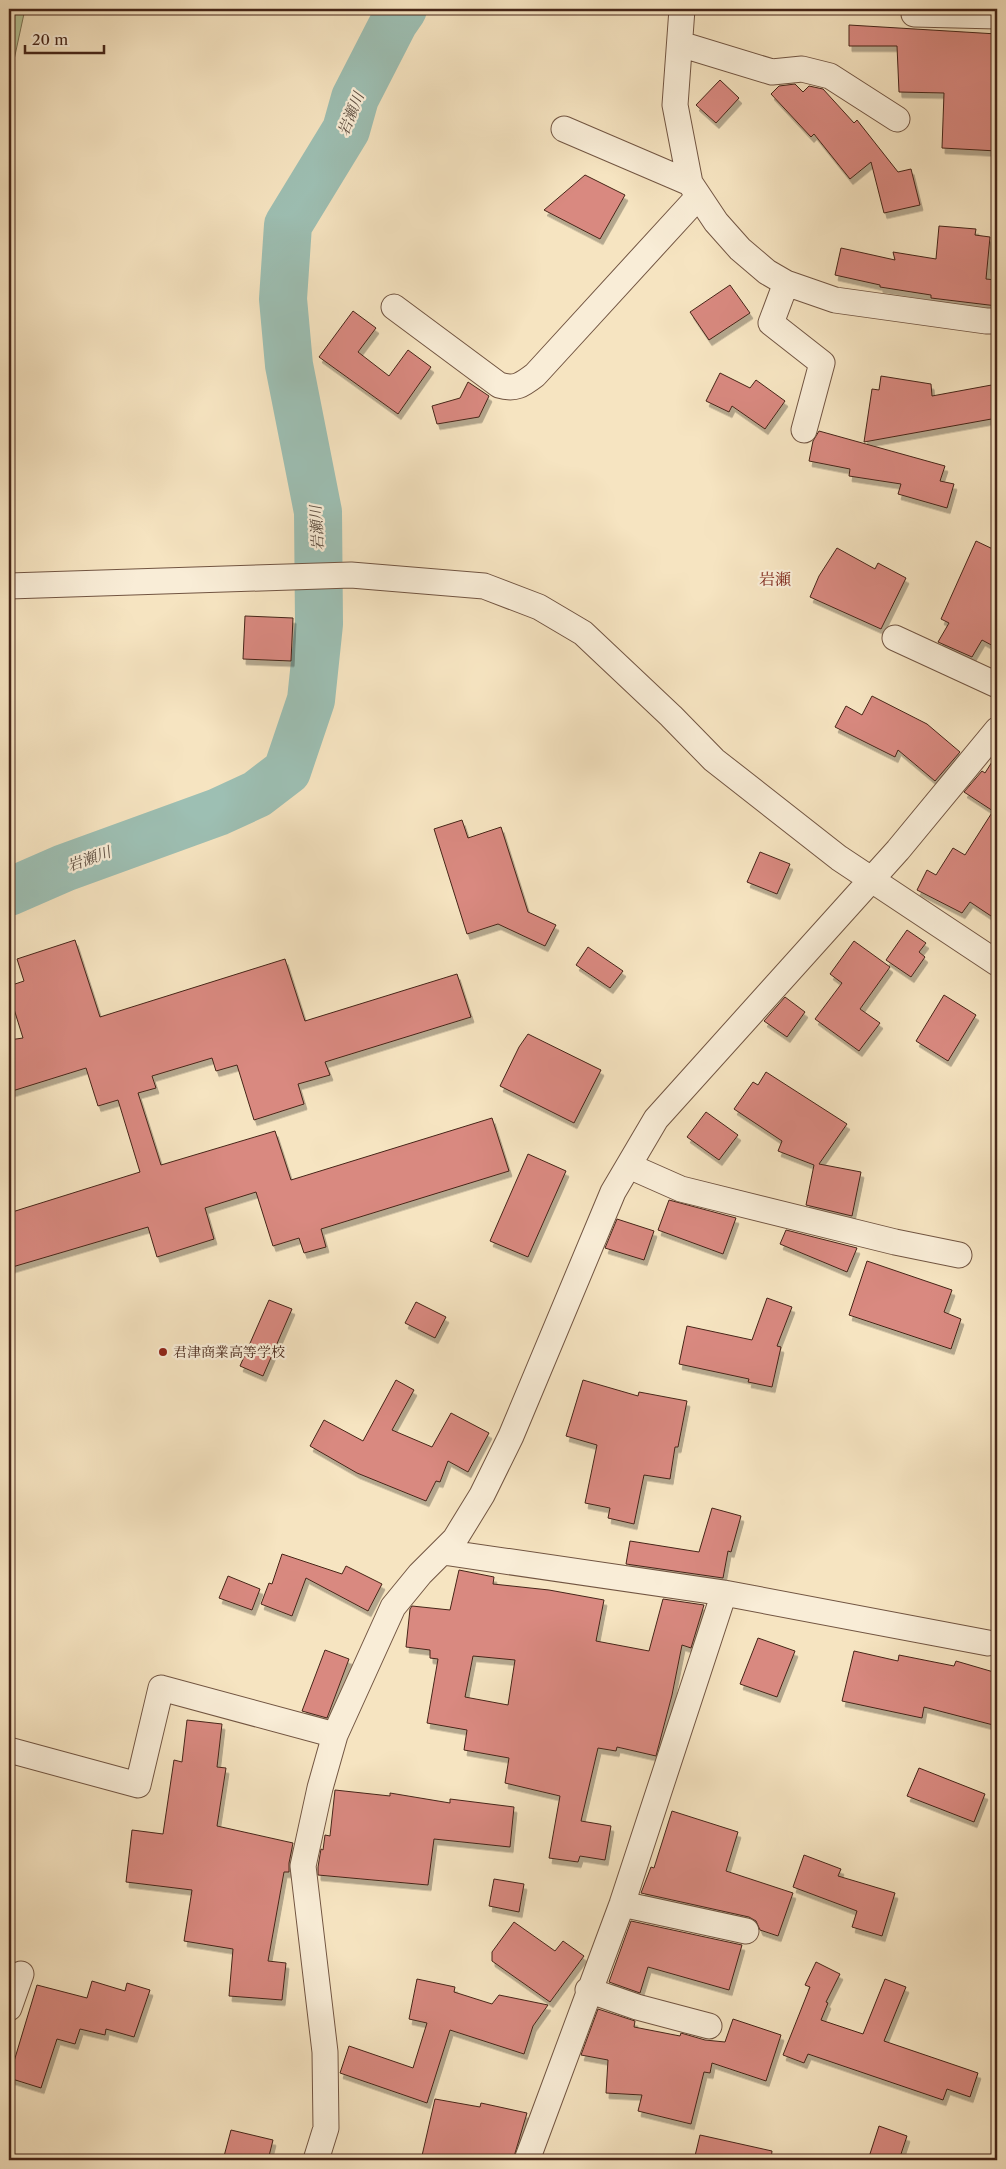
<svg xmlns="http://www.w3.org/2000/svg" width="1006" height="2169" viewBox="0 0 1006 2169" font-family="'Libre Caslon Text','Noto Serif JP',serif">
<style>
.green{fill:#b7c597;stroke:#7e7558}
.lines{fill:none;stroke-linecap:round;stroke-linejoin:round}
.river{stroke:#9dbfb3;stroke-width:48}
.building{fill:#d98980;stroke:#462518;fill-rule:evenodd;filter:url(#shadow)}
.minor-casing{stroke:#725542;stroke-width:27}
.minor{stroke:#f9edd7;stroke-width:25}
.poi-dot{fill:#8f2418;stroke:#f9edd7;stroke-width:2}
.labels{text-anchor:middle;stroke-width:4.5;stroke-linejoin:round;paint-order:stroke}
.poi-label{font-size:14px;fill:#462518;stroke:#f9edd7;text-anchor:start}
.water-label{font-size:15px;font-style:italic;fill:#5c4c3f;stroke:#f9edd7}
.quarter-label{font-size:16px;fill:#7a1f14;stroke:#f9edd7}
</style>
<defs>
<filter id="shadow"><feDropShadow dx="3" dy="5.5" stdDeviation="0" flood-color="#0004"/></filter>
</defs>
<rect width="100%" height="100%" fill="#f6e4c1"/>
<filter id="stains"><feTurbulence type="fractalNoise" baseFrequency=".004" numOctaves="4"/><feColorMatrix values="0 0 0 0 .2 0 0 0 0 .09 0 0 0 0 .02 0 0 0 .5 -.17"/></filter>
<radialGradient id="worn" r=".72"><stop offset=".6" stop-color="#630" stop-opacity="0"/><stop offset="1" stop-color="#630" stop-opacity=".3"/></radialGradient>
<path class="green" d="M9,9h16l-16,74z"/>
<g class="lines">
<path class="river" d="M9,892l55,-24 154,-56 39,-18 30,-23 24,-71 8,-76 -1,-112 -29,-147 -6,-66 5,-74 58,-95 9,-32 39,-76 9,-13"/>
</g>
<path class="building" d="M849,25l148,9v23h-5v51h5v43l-55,-3 2,-55 -45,-1 -2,-46h-48z
M720,80l19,18 -23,25 -20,-18z
M795,84l8,8 6,-6 14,3 31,34 3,-3 41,52 13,-3 9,36 -36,8 -13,-51 -21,17 -36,-45 -3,3 -40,-43 8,-8z
M585,175l40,20 -25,44 -56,-29z
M939,226l37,3 -1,6 15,2 -4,42 11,1v26l-66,-8v-3l-51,-8v-2l-45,-10 6,-27 54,12 -2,-8 43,7z
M730,285l20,28 -41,27 -19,-28z
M353,311l23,17 -18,24 31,24 19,-26 23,17 -33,47 -79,-57z
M720,373l30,15 6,-8 29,21 -20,28 -33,-23 -3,6 -23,-11z
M881,376l50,8 1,12 65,-12v34l-133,24 8,-53 7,1z
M468,382l21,14 -10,21 -42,7 -5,-18 28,-8z
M819,431l126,35 -5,15 14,3 -7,24 -49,-14 3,-10 -52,-8 1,-7 -41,-8 4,-20z
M976,541l21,10v97l-15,-8 -10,17 -34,-15 11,-19 -8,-4z
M837,548l38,21 3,-6 28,15 -25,51 -71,-32 9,-21z
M245,616l48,2 -2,43 -48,-2z
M872,696l55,28 33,28 -25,29 -37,-31 -3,7 -60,-30 11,-21 16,9z
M997,754v166l-27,-18 -8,11 -45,-23 10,-20 9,5 17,-27 12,7 28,-44 -29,-19 18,-21 3,2z
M462,820l6,18 33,-11 27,85 28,13 -11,21 -47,-22 -31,10 -33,-105z
M760,852l30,12 -13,30 -30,-12z
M907,930l19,13 -7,9 6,5 -14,20 -25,-17z
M75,940l25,77 185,-58 20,62 152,-47 14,43 -146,45 5,13 -32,9 6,20 -50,16 -17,-55 -21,6 -4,-13 -60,18 4,12 -18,5 23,72 114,-34 16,49 201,-62 17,53 -188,58 5,18 -22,6 -5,-15 -26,8 -17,-54 -51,16 9,31 -57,18 -9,-30 -139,41v-55l131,-41 -22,-72 -20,6 -12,-38 -77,24v-52l14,-2 -14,-45v-7l15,-5 -7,-22z
M854,941l36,26 -30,42 20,14 -21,28 -44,-32 27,-36 -12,-9z
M588,947l35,24 -13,17 -34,-23z
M944,995l32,20 -28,46 -32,-20z
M785,997l20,15 -18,25 -23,-16z
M528,1034l73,36 -27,53 -74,-37 19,-39z
M766,1072l81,52 -28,40 42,8 -9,44 -46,-11 8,-40 -36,-14 4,-10 -48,-32 19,-27 5,3z
M706,1112l32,23 -19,25 -32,-23z
M528,1154l38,17 -38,86 -38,-16z
M669,1200l67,18 -13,36 -65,-24z
M617,1219l37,12 -10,29 -39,-12z
M786,1230l71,18 -10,24 -67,-28z
M867,1261l85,29 -8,22 17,7 -10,30 -102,-34z
M767,1298l25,9 -15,39 4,1 -9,40 -24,-5 1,-3 -70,-15 8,-38 65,14z
M269,1300l23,9 -29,67 -23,-10z
M416,1302l30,15 -11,21 -30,-15z
M396,1380l18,10 -22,40 40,17 19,-34 38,20 -21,39 -20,-11 -8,21 -4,-1 -10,20 -69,-28 -47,-27 14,-26 39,21z
M583,1380l55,16 1,-4 48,9 -9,46h-3l-5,32 -26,-4 -10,49 -26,-6 2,-10 -25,-5 12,-58 -31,-9z
M712,1508l29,8 -10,36 -3,-1 -5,27 -97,-14 4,-23 69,11z
M282,1554l60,20 4,-8 36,18 -14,27 -62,-33 -14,38 -31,-12 8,-21 3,1z
M459,1570l35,7 -1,7 56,6 55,10 -8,41 53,10 14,-52 41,6 -13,43 -9,-3 -10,50 -16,61 -39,-9 -1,4 -18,-3 -17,73 30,5 -6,34 -25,-4 -2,6 -29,-4 11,-62 -55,-13 4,-25 -45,-8 3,-20 -40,-7 11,-64 -8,-1v-8l-24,-3 4,-38 2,-3 38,4zM473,1656l42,4 -7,45 -43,-8z
M228,1576l32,13 -8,21 -33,-12z
M758,1638l37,13 -18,46 -37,-13z
M325,1650l24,9 -22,59 -25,-7z
M854,1651l44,10 1,-6 55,11 2,-5 41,12v53l-73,-19 -2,11 -80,-17z
M187,1720l35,4 -5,43 9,1 -9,58 76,17 -4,20v9h-5l-16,89 18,2 -4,37 -53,-4 4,-47 -49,-8 8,-51 -66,-8 6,-52 31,4 11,-74 8,2z
M919,1768l66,26 -11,28 -67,-26z
M335,1790l55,6v-3l60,10v-4l64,8 -4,40 -76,-8 -6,46 -110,-10v-8l3,-18 2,1 2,-15 5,1z
M672,1811l66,21 -12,39 67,22 -15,43 -18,-6 -4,-9 -7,-4 -108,-24 10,-26 3,1z
M804,1855l37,14 -3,7 57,17 -13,43 -30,-9 5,-16 -64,-24z
M494,1879l30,5 -5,28 -30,-6z
M631,1921l111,24 -13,45 -81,-23 -8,26 -31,-11z
M514,1922l41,29 8,-10 21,15 -34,46 -58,-41v-9z
M816,1962l24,12 -14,28 2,1 -7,17 42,14 22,-55 21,8 -22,54 94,32 -8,24 -23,-8 -4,11 -135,-46 -4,9 -21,-8 27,-68 -5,-2z
M417,1979l38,8 -1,5 38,12 7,-9 49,10 -15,21 -9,28 -74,-24 -23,73 -87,-30 9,-27 64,22 14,-45 -18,-4z
M92,1981l33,10 2,-8 23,7 -16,47 -28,-8 -1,6 -25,-6 -5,15 -18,-5 -16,49 -32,-10 28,-93 50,13z
M598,2009l37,12 -1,6 46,9 1,-3 24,7 20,2 8,-23 48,16 -15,46 -54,-18 -2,10 -6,-1 -13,52 -53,-13 4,-16 -36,-2 2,-33 -27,-5z
M435,2099l45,8 1,-4 46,10 -14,47h-92z
M879,2126l28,10 -8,24h-31z
M231,2130l42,10 -5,20h-45z
M700,2135l72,16 -1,9h-77z"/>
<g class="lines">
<defs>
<path id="minor" d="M682,9l-7,96 15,78 26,39 24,27 27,23 19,11 49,17 151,21h11
M914,14l83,2
M680,44l92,28 30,-3 28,7 67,43
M564,129l126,54
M786,283l-15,40 51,40 -18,67
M394,307l105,78c16,5 23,0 36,-10l163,-178
M9,586l342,-11 133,11 55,21 44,26 88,83 43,44 125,98 158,105
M895,638l102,47
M629,1166l52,23 214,53 64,13
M443,1552l281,41 264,50
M9,1750l129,35 23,-97 174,47
M622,1904l124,27
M588,1990l49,17 72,19
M9,2008l12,-34
M316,2160l10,-32 -1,-76 -22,-186 17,-78 15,-53 58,-128 27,-33 35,-35 27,-44 29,-59 102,-244 43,-73 242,-269 99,-120
M527,2160l95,-256 102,-311"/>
</defs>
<use href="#minor" class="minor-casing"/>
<use href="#minor" class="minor"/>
</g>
<circle class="poi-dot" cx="163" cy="1352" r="5"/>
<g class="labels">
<g class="poi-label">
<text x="173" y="1357">君津商業高等学校</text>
</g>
<g class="water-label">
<text transform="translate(351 114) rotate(-68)" y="5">岩瀬川</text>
<text transform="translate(317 528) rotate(-93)" y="5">岩瀬川</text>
<text transform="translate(89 859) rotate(-20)" y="5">岩瀬川</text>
</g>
<g class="quarter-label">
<text x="775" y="585">岩瀬</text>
</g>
</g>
<rect width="1006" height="2169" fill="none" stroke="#f6e4c1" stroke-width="30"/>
<rect x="10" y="10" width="986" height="2149" fill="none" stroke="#462518" stroke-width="2.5"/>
<rect x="15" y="15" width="976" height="2139" fill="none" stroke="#462518"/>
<path d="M25 45v8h79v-8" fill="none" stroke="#462518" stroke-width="2.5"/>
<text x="32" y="45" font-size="15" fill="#462518" stroke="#f9edd7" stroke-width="4" paint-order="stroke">20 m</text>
<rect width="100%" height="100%" filter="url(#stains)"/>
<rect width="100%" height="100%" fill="url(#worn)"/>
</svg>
